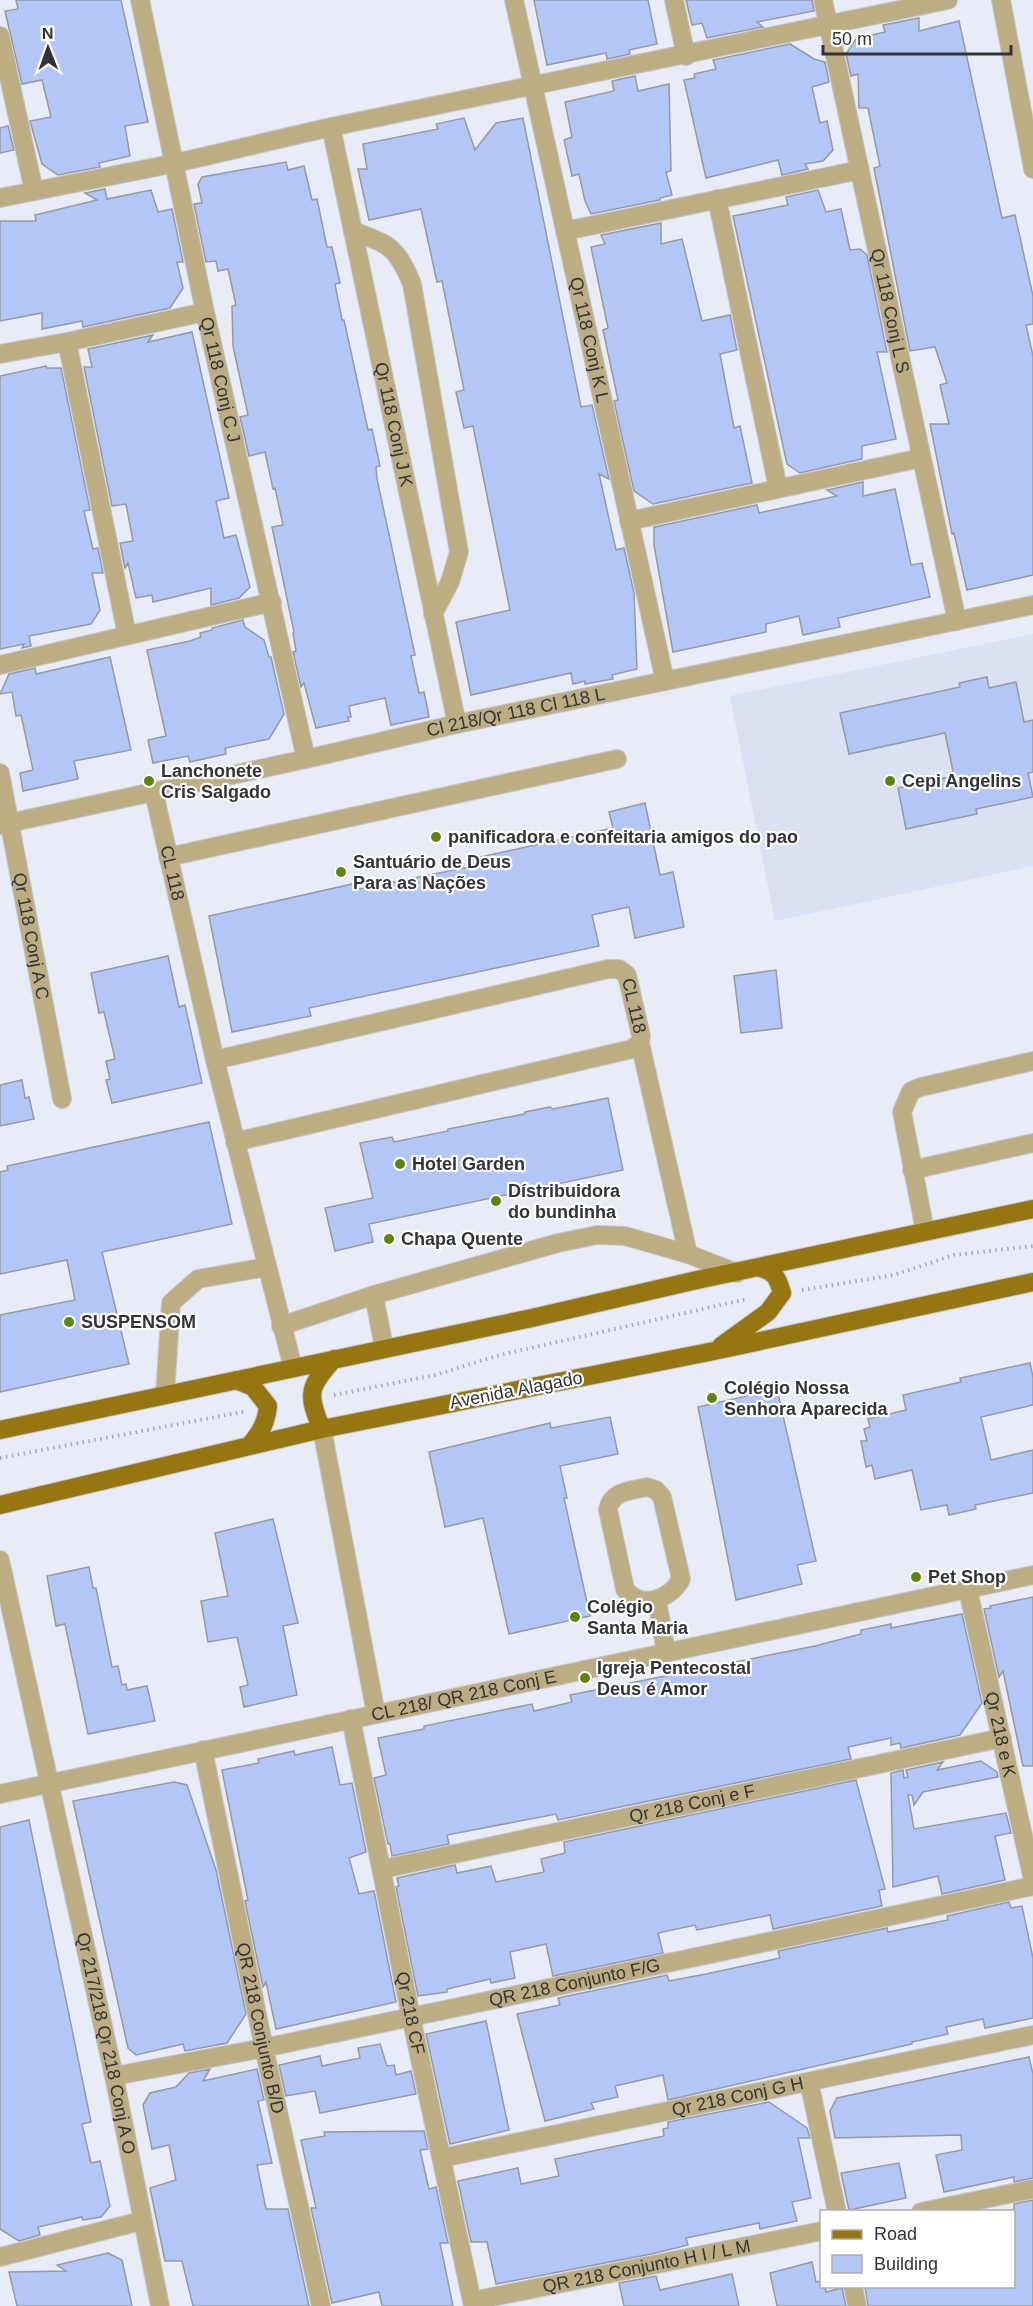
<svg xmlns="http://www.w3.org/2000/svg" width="1033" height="2306" viewBox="0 0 1033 2306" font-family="Helvetica,sans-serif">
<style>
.built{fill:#d9e1f2}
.building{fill:#b2c6f8;stroke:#9599a3;stroke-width:1.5}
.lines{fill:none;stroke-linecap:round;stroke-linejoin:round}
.minor-casing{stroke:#c3c7d1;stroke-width:20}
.major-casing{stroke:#c3c7d1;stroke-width:20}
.path{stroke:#a7aab3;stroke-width:4;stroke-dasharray:1.5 4.5;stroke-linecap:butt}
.minor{stroke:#bdad82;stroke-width:18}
.major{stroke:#957611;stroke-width:18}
.poi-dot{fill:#5b850f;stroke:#fff;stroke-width:2}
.labels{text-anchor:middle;stroke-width:4.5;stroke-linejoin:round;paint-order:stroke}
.street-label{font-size:18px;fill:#323337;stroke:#fff}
.poi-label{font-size:18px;font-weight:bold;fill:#323337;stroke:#fff;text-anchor:start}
</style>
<rect width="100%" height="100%" fill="#e7ecf7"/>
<path class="built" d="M1033,634v232l-258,55 -45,-225z"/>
<path class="building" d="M16,0h105l27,122 -23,4 5,30 -31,7 1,4 -42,8 -16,-11 -12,-43 21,-4 -9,-37 -20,4 -17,-73 13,-2z
M534,0h114l9,44 -28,6 1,4 -23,5 -1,-6 -59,12z
M686,0h126l2,11 -57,11 6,5 -56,11 -5,-15 -10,2z
M919,18v13l40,-10 43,197 13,-3 18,81v28l-7,1 7,31v219l-66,15 -13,-57 -2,1 -22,-110h19l-9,-39 7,-2 -12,-36 -25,4 -36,-183 6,-2 -12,-58h-9l-1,-34 -7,2 -5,-22 10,-15 29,-7 -2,-7z
M790,44l24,15 11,3 4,20 -17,5 8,36 7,-2 6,29 -10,11 -18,3 3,5 -26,6 -4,-15 -72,18 -22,-98 11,-2 -1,-4 22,-5 -3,-9z
M635,76l3,15 31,-7 2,87 -5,1 6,23 -12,3v2l-69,14 -6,-13 -6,-27 -7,2 -8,-36 8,-3 -7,-35 49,-11 -2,-10z
M464,118l11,32 21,-27 27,-5 58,289 11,-2 17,74 -10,-5 17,76 8,-2 10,45 3,76 -25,6 1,4 -28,5v-3l-12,3 -2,-11 -100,22 -15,-73 54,-12 -37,-184 -9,2 -8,-36 8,-2 -22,-109 -5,1 -16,-73 -52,11 -11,-51h9l-4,-25 75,-15 -2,-5z
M8,126l6,24 -14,3v-25z
M286,162l2,8 16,-4 8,34 5,-1 10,48h5l8,36 -5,1 7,36h2l24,110 4,-1 8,37 -4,1 1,12 38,176 -4,1 8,37 5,-1 3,14 2,11 -38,8 -6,-27 -36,8 2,11h-3l1,4 -33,7 -12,-45 -3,4 -8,-35 3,-1 -3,-18 1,-1 -22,-105 11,-2 -8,-37 -2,1 -8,-37 -16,4 -9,-39 8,-2 -15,-69 -1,-40 4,-1 -8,-36 -10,2 -2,-10 -10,1 -12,-58 8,-1 -4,-19 4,-7z
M105,189l2,10 44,-9 7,22 14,-3 11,53h-6l6,26 -13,20 -87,19 -1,-6 -40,8v-16l-42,8v-100h36l-1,-6 62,-15 -12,-7z
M818,190l8,22 15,-3 9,41 10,-1 7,6 20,97h-10l19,87 -34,7v13l-62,14 -13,-9 -54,-248 55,-11 -2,-8z
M661,223v21l21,-5 20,82 28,-6 7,35 -17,4 14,74 6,-2 12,57 -99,21 -19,-13 -20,-90 4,-1 -15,-70 5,-2 -17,-81 14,-3 -4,-9z
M192,332l37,166 -13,3 8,37 12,-3 14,52 -11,11 -28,7v-17l-58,14 -1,-7 -16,3 -8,-35 -3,5 -5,-25 13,-2 -7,-37 -14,2 -28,-139h8l-4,-18 65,-14 -5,7z
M46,366l1,2h14l29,142 -6,1 9,38 5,-1 5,25h-11l8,37 -9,14 -62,12 2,10 -9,2 2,-4 -24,5v-273z
M863,482v14l32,-7 16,76 11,-2 8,34 -92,21 2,9 -37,8 -4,-19 -33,8v8l-93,20 -19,-107v-18l103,-22 2,8 78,-17 -10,-6z
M243,620l2,7 19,13 5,17h2l13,57 -15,25 -44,9 1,6 -36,8 -2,-6 -35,7 -5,-23 18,-4 -19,-86 43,-9 11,-4 -1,-4 12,-3v-2z
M110,657l21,93 -57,11 4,18 -55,12 -3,-18 13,-3 -12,-55 -5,1 -4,-24 -12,2 9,-20 26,-6 1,6z
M987,677l2,11 27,-6 8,40 9,-2v52l-5,1 5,24 -57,12 1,5 -71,15 -8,-41 56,-12 -9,-43 -96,21 -9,-41 120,-26 -1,-4z
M645,803l15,72 13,-3 11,55 -49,11 -6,-31 -37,8 7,31 -290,62 2,8 -79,16 -23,-116 148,-33 2,6 110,-22 -2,-7 146,-32 -4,-16z
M168,956l11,51 6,-2 17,78 -90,20 -6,-23 4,-1 -4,-18 9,-2 -11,-47 -5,1 -8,-40z
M776,970l6,58 -41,5 -7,-57z
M22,1080l3,18 4,-1 5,22 -34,7v-41z
M608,1098l15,72 -254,54 4,18 -38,9 -10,-43 48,-10 -13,-55 32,-6 2,5 54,-11v-2l76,-15 1,-2 25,-5 3,2z
M209,1122l23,102 -130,28 27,112 -129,28v-77l75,-15 -8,-40 -67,14v-102l8,-2 -1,-4z
M1030,1363l3,14v28l-52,12 10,43 42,-10v43l-58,12 1,4 -27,6 -2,-10 -26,5 -9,-40 -37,9 -3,-14 -6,2 -5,-26h6l-3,-12 6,-2 -2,-8 38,-9 -3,-15 58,-13 -1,-4z
M777,1389l39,172 -19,4 5,19 -66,16 -38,-193z
M610,1417l8,37 -58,12 7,32h-3l26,118 -81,18 -26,-116 -38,9 -16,-75 121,-29 1,5z
M273,1519l25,104 -15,3 14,69 -53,12 -4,-20 8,-2 -11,-48 -29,5 -7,-41 27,-5 -13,-63z
M89,1567l4,21h3l16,79 6,-1 4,19 4,-1 1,6 20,-4 8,35 -67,13 -23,-110 -9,2 -9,-50z
M1033,1597v169h-10l-20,-95 -4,6 -15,-68 7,-1 -1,-2z
M962,1614l20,89 -22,32 -59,13 -1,-5 -9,2v-7l-43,9 3,12 -293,61 -2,-6 -109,21 2,9 -57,12 -2,-12h-2l-14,-66 12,-3 -8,-37 46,-9v-3l108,-22 2,7 38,-9 -2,-7 245,-49 46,-12v-4l30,-6v4z
M332,1747l8,38 12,-2 14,69 -17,6 10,36 15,-3 22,111 -120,27 -10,-47 -3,5 -18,-86 3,-1 -26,-130 37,-7 -1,-4 36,-8 1,4z
M981,1761l16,11 1,5 -75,15 -9,13 -2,-10h-4l6,34 92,-16 5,20 -16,3 10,44 -63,14 -4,-18 -45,11 -2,-114 12,-3 1,8 4,-1 -2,-7 37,-8 -6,8z
M856,1780l29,109 -6,1 3,16 -109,23 -3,-14 -73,15 -2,-5 -37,8 5,20 -110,23 -7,-32 -36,8 5,26 -24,5 -1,-4 -43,10v3l-29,4 -22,-109 3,-1 -2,-8 58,-13 2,8 34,-7 5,16 48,-10 -3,-13 24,-6 -1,-11z
M174,1782l13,3 29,85 30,144 -19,29 -42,8 -2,-7 -47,11 -8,-7 -55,-247z
M29,1820l62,302 -9,2 9,39 9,-2 10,45 -9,11 -18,3 -1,-3 -44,10 2,8 -21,6 -19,-12v-402z
M1009,1902l2,6 11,-2 11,52v60l-48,10 -2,-9 -37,8 2,7 -36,8v2l-244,56 -5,-25 -48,11 3,11 -27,6 3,6 -49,12 -28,-107 43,-9 -2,-7 109,-23 2,6 37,-7 74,-16 -2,-7 109,-23 1,4 60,-12 -1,-4z
M486,2021l23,109 -59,14 -24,-110z
M380,2044l7,22 7,-1 2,10 15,-4 5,23 -96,19 -5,-22 -29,5 -7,-31 41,-9 2,10 38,-8 -2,-10z
M1029,2057l4,17v104l-19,4v-5l-70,15 -8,-37 26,-5 -1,-15 -126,3 -5,-27 7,-13z
M210,2069l-7,12 54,-12 7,31 -6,1 14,62 -15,2 9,44h22l21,97h-116l-11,-45h-17l-15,-73 26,-8 -7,-35 -17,4 -9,-44 7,-12 26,-6 13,-14z
M769,2102l38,26 3,10h-12l13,60 -19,4 5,19 -37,8 -1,-6 -73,15 2,7 -37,9 -155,30 -9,-42h-16l-13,-61 60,-13 3,16 38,-8 -4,-17 109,-23 -1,-7 5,-1v-6z
M424,2131l4,18 -8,1 9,39 7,-2 12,56h-8l13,63h-71l-3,-14 -47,11 -21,-95h5l-15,-68 24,-4 -1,-4z
M899,2163l7,35 -57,12 -8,-37z
M1033,2200v106h-165l-3,-20h149v-82z
M108,2253l14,7 10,46h-115l-8,-34 57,-1 -9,-6z
M812,2262l4,20 6,-1v5h3l1,6 16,-4 4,18h-69l-7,-33z
M732,2274l7,32h-115l-5,-23 37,-7 4,14z"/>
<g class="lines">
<defs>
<g id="minor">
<path id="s1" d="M140,0l65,312 101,447"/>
<path id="s2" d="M514,0l151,681"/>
<path d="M674,0l12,56"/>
<path id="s3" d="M823,0l134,621"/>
<path d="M1001,0l32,169"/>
<path d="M0,36l34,155"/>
<path id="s4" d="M331,127l126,597"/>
<path d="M0,198l176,-35 155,-36 617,-127"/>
<path d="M717,199l61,289"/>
<path d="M353,231c37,14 43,15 59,53l47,268 -9,30 -17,32"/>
<path d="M565,231l295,-61"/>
<path d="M67,342l60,293"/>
<path d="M0,354l67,-12 138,-30"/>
<path d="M629,521l292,-63"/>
<path d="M0,665l272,-63"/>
<path id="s5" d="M0,773l62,326"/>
<path id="s6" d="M154,793l61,267 78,308"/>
<path id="s7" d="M0,825l306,-66 151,-35 576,-119"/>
<path d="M168,857l449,-98"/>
<path d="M640,1043l48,211"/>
<path id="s8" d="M215,1060l393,-91h11l8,6 14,61 -1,7 -8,6 -397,93"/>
<path d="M912,1170l121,-27"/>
<path d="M925,1231l-23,-119 9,-21 10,-4 112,-26"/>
<path d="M374,1295l10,53"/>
<path d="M281,1326l93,-31 184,-52 39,-8 28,1 63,18 49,19"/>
<path d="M165,1395l6,-92 27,-24 69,-12"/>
<path d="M322,1429l54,285"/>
<path d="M647,1487l9,3 6,7 19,82c-11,21 -41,31 -56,10l-17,-79c3,-19 22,-19 39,-23z"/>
<path id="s9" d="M0,1560l114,516 46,230"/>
<path id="s10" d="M968,1590l65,290"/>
<path d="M657,1600l9,53"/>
<path id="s11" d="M351,1719l60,298 62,289"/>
<path id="s12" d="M203,1750l61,298 57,258"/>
<path id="s13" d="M0,1794l1033,-219"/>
<path id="s14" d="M383,1869l619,-131"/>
<path id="s15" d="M114,2076l150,-28 769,-162"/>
<path d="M809,2082l28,130"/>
<path id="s16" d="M442,2158l591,-123"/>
<path d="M921,2212l112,-23"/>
<path d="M0,2257l141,-36"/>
<path d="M853,2286l4,20"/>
<path id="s17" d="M472,2301l350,-70"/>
</g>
<path id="major" d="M721,1346l47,-34 14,-19c-4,-14 -7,-22 -22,-25
M236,1380l17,7 15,19c-2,17 -7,26 -18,39
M322,1429c-16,-35 -13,-43 12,-70
M0,1430l532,-112 165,-38 336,-71
M0,1505l322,-76 392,-78 319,-69"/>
</defs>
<use href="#minor" class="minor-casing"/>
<use href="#major" class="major-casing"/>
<path class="path" d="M802,1290l92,-15 60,-20 79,-9
M334,1395l101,-20 65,-20 247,-56
M0,1458l247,-47"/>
<use href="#minor" class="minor"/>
<use href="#major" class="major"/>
</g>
<g class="poi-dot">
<circle cx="149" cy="781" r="6"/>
<circle cx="890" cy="781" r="6"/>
<circle cx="436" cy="837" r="6"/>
<circle cx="341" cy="872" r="6"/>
<circle cx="400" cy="1164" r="6"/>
<circle cx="496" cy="1201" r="6"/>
<circle cx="389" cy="1239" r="6"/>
<circle cx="69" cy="1322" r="6"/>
<circle cx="712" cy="1398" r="6"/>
<circle cx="916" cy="1577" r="6"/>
<circle cx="575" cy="1617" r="6"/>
<circle cx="585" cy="1678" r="6"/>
</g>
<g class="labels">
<g class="street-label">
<text dy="6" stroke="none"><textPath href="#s3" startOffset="318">Qr 118 Conj L S</textPath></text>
<text dy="6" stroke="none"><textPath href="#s2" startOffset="348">Qr 118 Conj K L</textPath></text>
<text dy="6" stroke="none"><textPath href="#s1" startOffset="388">Qr 118 Conj C J</textPath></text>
<text dy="6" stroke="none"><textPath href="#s4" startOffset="304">Qr 118 Conj J K</textPath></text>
<text dy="6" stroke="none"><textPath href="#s7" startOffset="528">Cl 218/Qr 118 Cl 118 L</textPath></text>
<text dy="6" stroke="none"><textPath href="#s6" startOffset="82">CL 118</textPath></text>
<text dy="6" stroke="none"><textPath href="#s5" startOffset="166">Qr 118 Conj A C</textPath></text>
<text dy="6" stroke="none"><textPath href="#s8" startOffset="456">CL 118</textPath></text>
<text transform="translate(516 1390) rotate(-11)" y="6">Avenida Alagado</text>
<text dy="6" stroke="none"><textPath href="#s13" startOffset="474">CL 218/ QR 218 Conj E</textPath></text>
<text dy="6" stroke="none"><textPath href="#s10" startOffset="148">Qr 218 e K</textPath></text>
<text dy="6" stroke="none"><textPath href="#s14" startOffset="316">Qr 218 Conj e F</textPath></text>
<text dy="6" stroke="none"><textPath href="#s15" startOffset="470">QR 218 Conjunto F/G</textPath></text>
<text dy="6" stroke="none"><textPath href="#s11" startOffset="300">Qr 218 CF</textPath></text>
<text dy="6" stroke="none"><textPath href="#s12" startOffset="284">QR 218 Conjunto B/D</textPath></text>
<text dy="6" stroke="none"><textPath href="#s9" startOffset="495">Qr 217/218 Qr 218 Conj A O</textPath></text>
<text dy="6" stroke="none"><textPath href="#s16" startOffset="302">Qr 218 Conj G H</textPath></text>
<text dy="6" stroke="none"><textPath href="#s17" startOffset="178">QR 218 Conjunto H I / L M</textPath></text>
</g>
<g class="poi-label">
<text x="161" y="777">Lanchonete<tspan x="161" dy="21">Cris Salgado</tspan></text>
<text x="902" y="787">Cepi Angelins</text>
<text x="448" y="843">panificadora e confeitaria amigos do pao</text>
<text x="353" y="868">Santuário de Deus<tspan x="353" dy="21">Para as Nações</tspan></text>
<text x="412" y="1170">Hotel Garden</text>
<text x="508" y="1197">Dístribuidora<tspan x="508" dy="21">do bundinha</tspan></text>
<text x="401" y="1245">Chapa Quente</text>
<text x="81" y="1328">SUSPENSOM</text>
<text x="724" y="1394">Colégio Nossa<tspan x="724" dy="21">Senhora Aparecida</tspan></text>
<text x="928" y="1583">Pet Shop</text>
<text x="587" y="1613">Colégio<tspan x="587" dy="21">Santa Maria</tspan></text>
<text x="597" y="1674">Igreja Pentecostal<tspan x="597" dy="21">Deus é Amor</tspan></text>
</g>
</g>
<rect x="820" y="2210" width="195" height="78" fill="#ffffff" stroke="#adadaf" stroke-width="1.5"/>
<rect x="832" y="2230" width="30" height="9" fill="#957611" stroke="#adadaf" stroke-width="1.5"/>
<text x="874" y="2240" font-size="18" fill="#323337">Road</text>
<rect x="832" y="2255" width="30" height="18" fill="#b2c6f8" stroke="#adadaf" stroke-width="1.5"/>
<text x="874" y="2270" font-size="18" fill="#323337">Building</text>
<g transform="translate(48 48) rotate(359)" stroke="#ffffff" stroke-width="4.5" paint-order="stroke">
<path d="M0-4.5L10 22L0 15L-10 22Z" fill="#323337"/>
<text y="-9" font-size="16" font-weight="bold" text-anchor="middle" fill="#323337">N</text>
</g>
<path d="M823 45v9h188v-9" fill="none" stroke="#323337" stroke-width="3"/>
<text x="832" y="45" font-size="18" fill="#323337" stroke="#ffffff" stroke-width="4.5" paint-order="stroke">50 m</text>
</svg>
